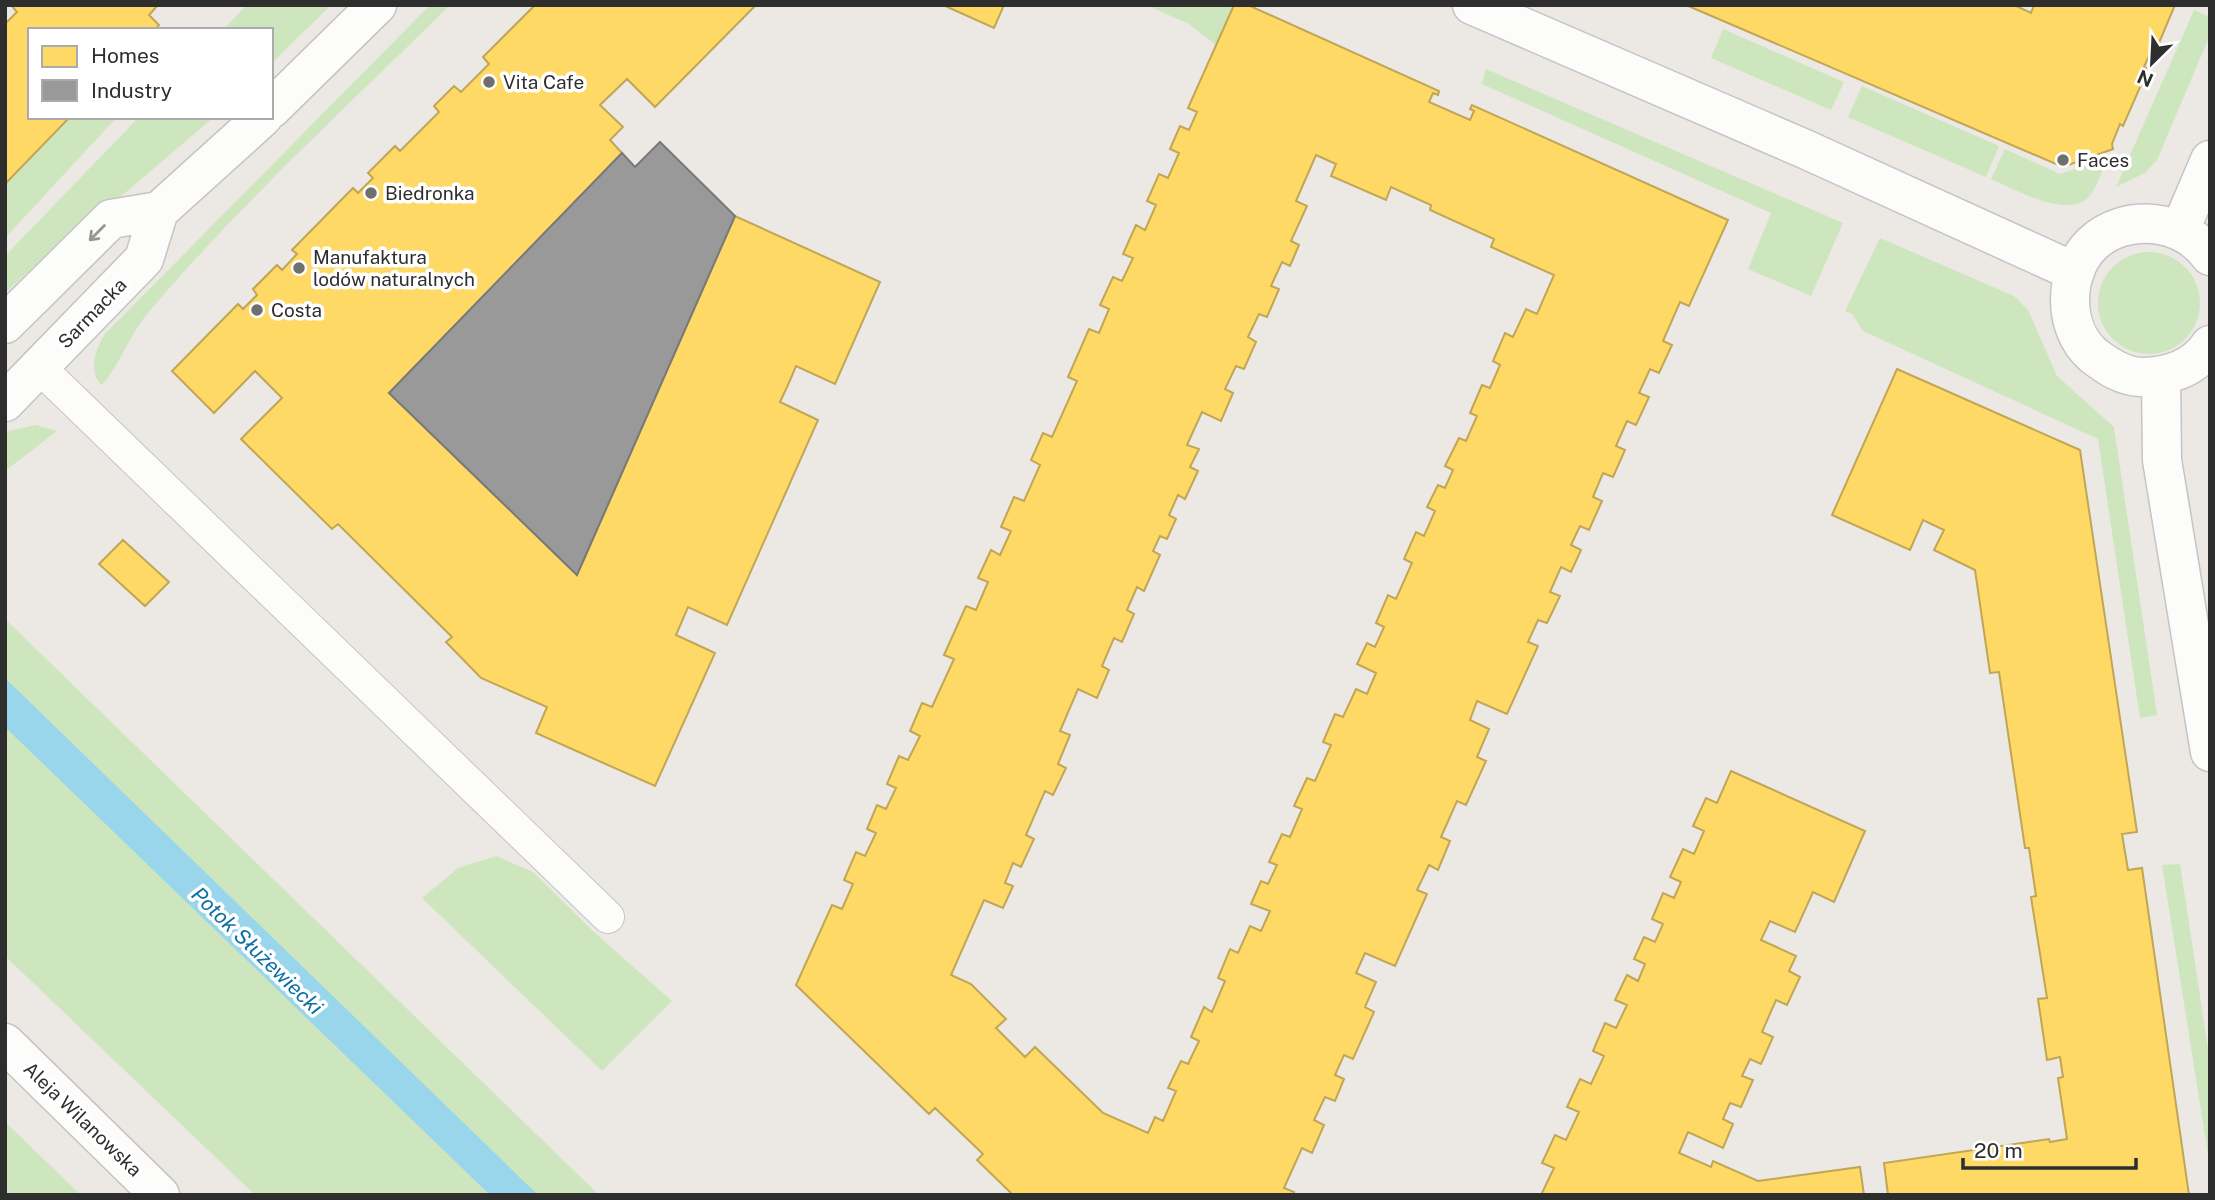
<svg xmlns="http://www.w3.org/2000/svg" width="2215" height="1200" viewBox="0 0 2215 1200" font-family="'Public Sans',sans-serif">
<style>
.green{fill:#cee6be}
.water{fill:#99d6ec}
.homes{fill:#ffd966;stroke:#c0a655;stroke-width:2;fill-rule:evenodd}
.industry{fill:#999;stroke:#797979;stroke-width:2}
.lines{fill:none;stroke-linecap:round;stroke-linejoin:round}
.service-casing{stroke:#c5c4c5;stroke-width:34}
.minor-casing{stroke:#c5c4c5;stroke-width:41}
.secondary-casing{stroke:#c5c4c5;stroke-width:41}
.service{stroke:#fcfcfb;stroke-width:32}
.minor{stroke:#fcfcfb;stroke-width:38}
.secondary{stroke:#fcfcfb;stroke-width:38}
.oneway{stroke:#959594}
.poi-dot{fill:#706f6e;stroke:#fff;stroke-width:2.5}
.labels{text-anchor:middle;stroke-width:7;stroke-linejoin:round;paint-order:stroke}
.poi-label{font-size:19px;fill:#2e2e2e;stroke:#fff;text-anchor:start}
.street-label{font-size:19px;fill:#2e2e2e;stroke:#fff}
.water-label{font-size:21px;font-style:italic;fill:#0d6fa3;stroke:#fff}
</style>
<rect width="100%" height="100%" fill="#ece8e4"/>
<path class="green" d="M247,5h84l-60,59v-34h-48z
M430,5h20c-102,101 -210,199 -302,308 -19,22 -27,50 -46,72 -15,-13 -6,-37 3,-51z
M1146,5h88l-18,40 -27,-21z
M2194,10l16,7v18l-53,125 -12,13 -29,14z
M1723,29l121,53 -13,28 -120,-52z
M1486,69l357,154 -32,73 -63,-27 23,-56 -289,-129z
M1862,86l137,60 -13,31 -138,-60z
M70,117h47l-112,121v-55z
M139,117h75l-136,116 -14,5 -59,55v-37z
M2005,149l55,25 47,-15c-5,11 -9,25 -16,35 -19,28 -77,-5 -100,-15z
M1880,238l134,58 14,14 29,66 57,51 43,288 -17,3 -42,-279 -235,-108 -11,-17 -7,-3z
M2098 303a51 51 0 1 1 102 0a51 51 0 1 1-102 0Z
M35,425l22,6 -52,40v-39z
M5,619l594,576h-344l-250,-239z
M496,856l37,16 61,60 78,69 -70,70 -180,-173 36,-30z
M2180,864l30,198v105l-48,-302z
M5,1123v-1l76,73h-74z"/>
<path class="water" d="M5,678l533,517h-48l-485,-468z"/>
<path class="homes" d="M11,5h147l-9,10 10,10 -4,5h-125v87h40l-65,67v-160l12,-12z
M535,5h221l-101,102 -28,-28 -27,26 23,22 -13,13 12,13 -233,240 188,182 158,-359 145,66 -45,102 -39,-18 -8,19 -8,17 38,18 -91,205 -39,-18 -12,28 39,18 -60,133 -119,-53 11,-26 -66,-29 -35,-36 6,-5 -114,-113 -6,5 -91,-90 41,-41 -27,-27 -41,42 -42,-42 66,-67 5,5 14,-14 -4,-6 24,-24 5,5 15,-16 -5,-4 61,-62 5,5 15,-15 -5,-5 27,-27 5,5 39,-39 -5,-6 20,-20 7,6 28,-28 -6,-7z
M943,5h61l-10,23z
M1234,5h14l191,86 -1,4 -5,-2 -4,9 41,18 4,-9 -4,-2 2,-4 256,115 -39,86 -9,-4 -17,39 9,4 -13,28 -9,-4 -11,24 10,4 -13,28 -9,-4 -11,25 9,4 -12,27 -10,-4 -10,24 9,4 -13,29 -9,-4 -9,19 10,5 -10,22 -10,-5 -11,25 10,4 -13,27 -9,-3 -10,22 10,4 -31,68 -30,-13 -7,19 19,9 -12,28 9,4 -20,44 -9,-4 -16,36 9,4 -12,29 -9,-5 -12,25 10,4 -32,72 -30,-13 -9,20 20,9 -11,25 9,5 -21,47 -9,-4 -9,20 9,4 -9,22 -10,-4 -11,23 10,5 -12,28 -10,-5 -18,40 10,4 -1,3h-280l-36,-35 6,-6 -48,-46 -6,6 -133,-129 36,-80 10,4 11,-25 -9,-4 12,-28 9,4 11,-23 -9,-4 10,-24 9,4 10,-21 -9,-4 12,-28 9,4 12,-24 -10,-5 12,-28 10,4 22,-48 -10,-4 22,-49 10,4 12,-28 -10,-4 13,-28 9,5 11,-24 -10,-4 13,-30 10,4 16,-36 -9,-5 12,-27 9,4 25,-56 -9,-4 21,-48 10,4 10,-24 -9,-4 13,-28 9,4 11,-23 -10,-4 13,-29 9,5 11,-25 -9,-4 12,-27 9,4 11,-25 -9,-4 10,-23 9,4 8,-18 -9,-4zM1316,155l20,9 -5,12 55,24 5,-13 40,18 -1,5 64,29 -3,8 63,28 -17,39 -11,-5 -13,28 -8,-4 -12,28 7,4 -10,23 -8,-3 -12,28 7,3 -11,25 -7,-3 -14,28 8,4 -8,18 -7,-3 -11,22 8,4 -11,25 -8,-4 -12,27 8,4 -16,36 -8,-4 -12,28 8,4 -9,20 -8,-4 -10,21 19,9 -9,21 -11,-5 -13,28 -8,-3 -12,28 8,3 -16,36 -8,-3 -13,28 8,3 -12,28 -8,-3 -13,28 8,3 -9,19 -7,-3 -10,23 19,7 -9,20 -11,-5 -12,27 -8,-4 -12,29 7,3 -13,31 -8,-5 -13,30 8,4 -11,23 -7,-3 -13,27 8,3 -13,30 -8,-4 -7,16 -45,-20 -68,-66 -10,10 -29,-29 10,-9 -35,-35 -20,-9 33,-75 19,8 10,-22 -8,-3 8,-20 8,4 13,-28 -8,-4 19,-44 8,4 13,-27 -8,-4 12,-29 -10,-4 18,-42 19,9 12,-28 -7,-4 12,-28 8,4 12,-28 -7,-4 10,-23 7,4 16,-36 -7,-4 7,-15 7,3 9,-20 -7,-4 9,-20 7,4 13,-28 -8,-4 9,-18 -12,-4 15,-33 19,9 12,-28 -8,-4 11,-23 8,3 12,-27 -8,-5 11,-23 8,3 12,-28 -8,-3 11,-24 8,4 9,-21 -8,-4 16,-35 -11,-5z
M1686,5h328l17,8 3,-8h141l-19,45 -4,-1 -8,18 4,2 -25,57 -3,-2 -8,20 1,5 -50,18z
M1897,369l183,81 57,382 -15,2 6,36 14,-2 47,327h-301l-4,-32 165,-24 1,3 17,-3 -9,-61 5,-1 -3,-20 -13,3 -9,-61 9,-1 -16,-101 5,-1 -7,-48h-4l-26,-176 -9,1 -15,-103 -41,-20 10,-20 -21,-10 -13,30 -78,-35z
M123,540l46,42 -24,24 -46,-42z
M1731,771l134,60 -31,71 -21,-10 -18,40 -25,-11 -9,19 35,16 -7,15 11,6 -13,28 -11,-5 -14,32 11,5 -12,27 -11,-5 -8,17 11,4 -12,27 -11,-4 -7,16 10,5 -10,24 -35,-16 -9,21 32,14 2,-6 45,20 102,-14 4,28h-323l13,-27 -12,-5 13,-28 11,5 13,-28 -12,-5 13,-28 11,5 13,-28 -11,-5 12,-28 11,5 11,-23 -12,-5 12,-25 11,6 7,-17 -11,-5 10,-22 11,5 8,-18 -11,-5 11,-26 11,5 7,-16 -11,-5 13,-28 11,5 10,-23 -11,-5 13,-28 11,5z"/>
<path class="industry" d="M660,142l75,74 -158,359 -188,-182 233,-240 13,14z"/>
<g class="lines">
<defs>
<path id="service" d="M40,368l568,549"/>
<path id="minor" d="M1472,5l335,145 268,122
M271,109l106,-104
M2180,230l30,-70
M2210,256c-26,-37 -84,-44 -118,-12 -29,28 -30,84 1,111 14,11 29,21 47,22 27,0 54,-8 70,-32
M5,324l106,-105 48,-8
M2161,377l1,83 48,292
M5,402l139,-143 15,-48 104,-94"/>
<path id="secondary" d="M5,1043l155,152"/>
</defs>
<use href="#service" class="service-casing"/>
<use href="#minor" class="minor-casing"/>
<use href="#secondary" class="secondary-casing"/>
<use href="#service" class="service"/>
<use href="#minor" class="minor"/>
<use href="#secondary" class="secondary"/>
</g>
<defs><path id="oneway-shaft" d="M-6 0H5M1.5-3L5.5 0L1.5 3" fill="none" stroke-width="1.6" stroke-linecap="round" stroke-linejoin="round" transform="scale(1.75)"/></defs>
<use class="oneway" href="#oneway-shaft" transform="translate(97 233) rotate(135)"/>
<g class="poi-dot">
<circle cx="489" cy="82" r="7"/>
<circle cx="2063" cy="160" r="7"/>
<circle cx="371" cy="193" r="7"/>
<circle cx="299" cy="268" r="7"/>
<circle cx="257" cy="310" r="7"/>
</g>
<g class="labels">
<g class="poi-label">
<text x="503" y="89">Vita Cafe</text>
<text x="2077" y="167">Faces</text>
<text x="385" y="200">Biedronka</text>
<text x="313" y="264">Manufaktura<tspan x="313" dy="22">lodów naturalnych</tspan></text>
<text x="271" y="317">Costa</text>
</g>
<g class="street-label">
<text transform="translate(92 313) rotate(-46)" y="7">Sarmacka</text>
<text transform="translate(83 1119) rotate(44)" y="7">Aleja Wilanowska</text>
</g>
<g class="water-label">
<text transform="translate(257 951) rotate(44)" y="7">Potok Służewiecki</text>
</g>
</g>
<rect width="2215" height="1200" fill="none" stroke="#2e2e2e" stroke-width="14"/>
<rect x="28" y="28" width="245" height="91" fill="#ffffff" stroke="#ababab" stroke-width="2"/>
<rect x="42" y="46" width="35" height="21" fill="#ffd966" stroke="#ababab" stroke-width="2"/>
<text x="91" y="63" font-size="21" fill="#2e2e2e">Homes</text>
<rect x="42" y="80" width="35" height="21" fill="#999999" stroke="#ababab" stroke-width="2"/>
<text x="91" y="98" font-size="21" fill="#2e2e2e">Industry</text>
<g transform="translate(2152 63) rotate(204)" stroke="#ffffff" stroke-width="5" paint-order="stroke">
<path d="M0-5L12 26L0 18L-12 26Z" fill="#2e2e2e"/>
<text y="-10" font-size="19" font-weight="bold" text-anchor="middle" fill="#2e2e2e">N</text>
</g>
<path d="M1963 1158v10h173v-10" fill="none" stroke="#2e2e2e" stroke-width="3.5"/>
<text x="1974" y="1158" font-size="21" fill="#2e2e2e" stroke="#ffffff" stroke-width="5" paint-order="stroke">20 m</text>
</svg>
